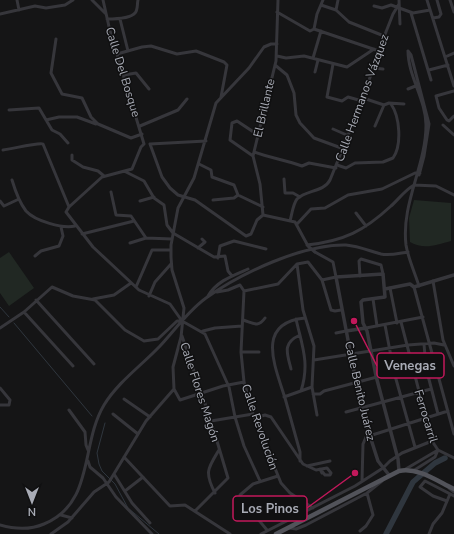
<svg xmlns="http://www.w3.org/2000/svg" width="454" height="534" viewBox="0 0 454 534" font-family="'Nunito Sans',sans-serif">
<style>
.green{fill:#212823}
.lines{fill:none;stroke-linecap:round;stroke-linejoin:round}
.stream{stroke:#2f363e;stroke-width:1}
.river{stroke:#2f363e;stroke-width:5.5}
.minor{stroke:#36363b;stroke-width:3}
.tertiary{stroke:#36363b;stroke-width:3.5}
.primary{stroke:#52535a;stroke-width:4.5}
.minor-bridge{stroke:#36363b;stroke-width:3}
.labels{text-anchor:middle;stroke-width:3;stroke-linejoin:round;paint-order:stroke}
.street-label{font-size:12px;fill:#a8abb5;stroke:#101011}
.leader{fill:none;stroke:#c2185b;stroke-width:1.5}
.callout-dot{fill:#c2185b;stroke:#101011;stroke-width:1.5}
.callout{fill:#101011;stroke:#c2185b;stroke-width:1.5}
.callout-label{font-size:13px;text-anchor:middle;font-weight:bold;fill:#a8abb5}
</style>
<rect width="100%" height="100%" fill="#151516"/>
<path class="green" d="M414,200l37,3v38c-15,4 -27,9 -41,1l-1,-24z
M9,252l25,36 -25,18 -9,-13v-35z"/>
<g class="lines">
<path class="stream" d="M0,307l9,10
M14,323l78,93
M105,423l-8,30 2,11 3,7 13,13 13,24 31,26"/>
<path class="river" d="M386,534l27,-52 22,-19 10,-5"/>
<path class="minor" d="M17,0l2,10
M92,0l13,13
M103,0l7,31 34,113
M399,0l1,24
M427,0l27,86
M450,0l4,12
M321,5l15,5 13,12 35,14
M374,6l8,2 9,-3 22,8 17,-3
M336,10l2,-10
M277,12l33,19 4,-2 65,22
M411,13l20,67
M0,14l35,-8 11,2 19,-3 8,-5
M433,18l6,-1 2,-3 -4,-14
M107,19c8,0 23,0 28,-6 3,-3 2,-9 3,-13
M120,19l8,32
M314,29l3,-15 6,-14
M56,39l-5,34 11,21 20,4 9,19 7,7 33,14 11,-4
M408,51c0,25 18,49 18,74 0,41 -25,78 -20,120 2,13 9,28 13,41
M408,51l3,4 18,69 -5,32 -5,19
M117,54l25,-7 9,-1 26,8 19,-3 28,11 3,3 -6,32
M277,56l9,2 18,-2 43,11 27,-18
M445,57l9,-4
M313,58l8,-27
M333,64l-6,33 15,4 6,-4 14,4
M275,65l12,10 7,18 2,22 4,8 14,15 30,11
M373,68l10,1
M429,70l19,-5
M315,72l3,-12
M124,75l12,-2 13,16
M408,89l10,-4
M454,91l-18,5 3,12 8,12 2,1 5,-5
M363,98l21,7 5,-2 15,1
M9,110l30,-2 13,22 8,4 8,9
M46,120l13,-3h18l19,7
M443,125l11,10
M140,126l38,-16 9,-11
M375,126l9,-21
M333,129l16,7
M144,144l-3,3 -9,22 -30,8 -33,30 -3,5 27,35 46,43 31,14 12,17 23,13 24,53 6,30 9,29 16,35
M150,144l12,33 8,11 8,7 17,5 51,36 5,-2 6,-14 6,-5
M150,144l56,-3
M3,150c9,-1 36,-8 40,-6l26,63
M254,152c16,6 32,8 48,14l7,-3 27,5
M72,155v5l11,7 15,4 6,5
M253,156l-23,-16 2,-17 5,-2 21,14
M199,164l12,6 1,7 22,8 4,10 25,12
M337,165l9,3 9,-5 28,-1 10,-4c9,-13 7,-41 -2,-54
M126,172l18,9 10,17 10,7 3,20 6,8 41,24 11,-1 3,15 4,5
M284,179l1,14h8l7,4
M12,180c3,10 7,22 14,31 9,10 37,18 49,15
M111,192l5,23 15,1 15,22
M213,200l21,-2 4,-3
M0,201l4,5 15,-7
M140,201l14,-4
M356,213l10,13
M263,215l-3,-31 -7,-28 23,-95 2,-61
M263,215l32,7 13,24
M290,221c2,-7 3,-17 7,-22 9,-9 27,-7 33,-19l32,-79 20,-59 11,-28 6,-10
M297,224l14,-15 14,-1 23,-13 34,-6 33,-16h5
M82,234l52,-13
M130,243l16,-5 26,1
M307,245c37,-4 57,-14 84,-39 7,-6 14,-16 23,-21l22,1 18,9
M198,248l7,-6 -3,-3
M315,252l18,10 3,15 -14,3
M35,256l6,-5 18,-5 4,-10 -2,-9
M218,258l2,-12 14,-5 32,8
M297,264l6,46 11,36 -2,41 5,28
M360,276l-1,-15 2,-2 20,6 2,9
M433,281l10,59 11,26
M136,287l16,-37h18
M414,287l40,147
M390,288l7,35
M244,291l34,-7 19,-20 11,-2 14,18 9,30 4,1 6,-1
M217,292l11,-2 12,-5 4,6 -3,61 3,30 9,32 28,69 9,10 23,15
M149,296l6,-14 16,-18
M208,296c9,-15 24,-20 40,-27
M93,299l21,-4 17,-12
M373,299l4,27
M36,300l58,64
M24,312l49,54
M296,319c6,27 14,44 5,72
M243,320c10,3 15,8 22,-2
M401,322l31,119 6,9 16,8
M385,325l9,47 21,75
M0,328l24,-16 28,-25 21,9 22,4 30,30 19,11 14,-2 19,-18h5
M366,328l57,-11
M203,331l12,-3 27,-2
M336,333l10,-2
M182,336l29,85 17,57 -33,33
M424,344l2,24 12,46
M241,352h18
M314,360l94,-15 26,-2 10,2
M291,369c-4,-16 -9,-26 9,-34
M0,388l10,12 -1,5h-9
M174,389l6,11 43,-14 21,-4
M313,394h7l4,-3 102,-27
M284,397l28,-10
M124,399l26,18
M69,410l16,22 1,13 2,5
M346,412l85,-23
M113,414l25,20
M255,418l10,-3 6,2 32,47 13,6 11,-2 4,5 -1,2h-5l-5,-6 2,4
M211,421l42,-7
M124,457l46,49 15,-1 45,29
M88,461l2,6 13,11 13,19 36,37
M300,461v-9c-5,-18 -10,-36 -15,-54 -10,-32 -30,-75 20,-80
M307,466l23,-5
M404,470l34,-20
M413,471l22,-14 3,-7
M114,474l18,29 18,20
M362,481l1,-37 3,-7 82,-26
M449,488l5,4
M125,491l18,-14
M215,493c-11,-21 -7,-25 4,-43
M447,501l-14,-5 -13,-9 5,-6 29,15
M61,515l11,3
M0,525c14,4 30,5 44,-1 51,-21 36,-79 60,-119 14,-23 38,-40 56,-59 15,-16 28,-35 46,-48 35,-25 97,-54 140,-53 12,1 24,6 35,9 9,2 19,-1 27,-2
M290,528l6,1 10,-4 61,-32 15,-12
M267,530l-26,-31 -1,-4 13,-11 25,-8
M360,531l6,-5 7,-11 -6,-22
M51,534l17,-12 26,-30 15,-10 37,-61 28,-32 -1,-22 8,-30 3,-29 -12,-38 -1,-13v-12l7,-37 16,-30 22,-75 33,-35 15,-21 7,-3h6
M261,534l94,-48 28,-18 7,-7 12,-8 30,-12
M429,534l4,-10 9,-11 8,-19"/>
<path class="tertiary" d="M385,289l25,-5 4,3 40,-12
M346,331l20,-3
M389,475l-11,-14 -17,-53 -25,-131 47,-3 2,23 -22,3 -2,2 2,21 4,8 9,45 22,83 1,12"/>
<path class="primary" d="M276,534l123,-63c19,-4 38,10 55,18"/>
<path class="minor-bridge" d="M309,247l6,5"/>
</g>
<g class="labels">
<g class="street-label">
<text transform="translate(123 72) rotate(73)" y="4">Calle Del Bosque</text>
<text transform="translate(362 98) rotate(-70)" y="4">Calle Hermanos Vázquez</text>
<text transform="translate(264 108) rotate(-77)" y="4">El Brillante</text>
<text transform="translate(360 391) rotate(77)" y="4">Calle Benito Juárez</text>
<text transform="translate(200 392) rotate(72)" y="4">Calle Flores Magón</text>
<text transform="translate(426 416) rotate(73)" y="4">Ferrocarril</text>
<text transform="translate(260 427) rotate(71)" y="4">Calle Revolución</text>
</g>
</g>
<path class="leader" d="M354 321L377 366M355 473L307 508"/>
<g class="callout-dot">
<circle cx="354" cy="321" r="4"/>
<circle cx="355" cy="473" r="4"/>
</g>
<g class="callout">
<rect x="377" y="353" width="67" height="25" rx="4"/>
<rect x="233" y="496" width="74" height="25" rx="4"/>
</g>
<g class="callout-label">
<text x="410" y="370">Venegas</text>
<text x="270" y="513">Los Pinos</text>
</g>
<g transform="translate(32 502) rotate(180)" stroke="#101011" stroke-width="3" paint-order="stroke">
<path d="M0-3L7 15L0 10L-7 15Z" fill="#a8abb5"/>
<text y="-6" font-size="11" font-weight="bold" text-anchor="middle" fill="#a8abb5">N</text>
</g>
</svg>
